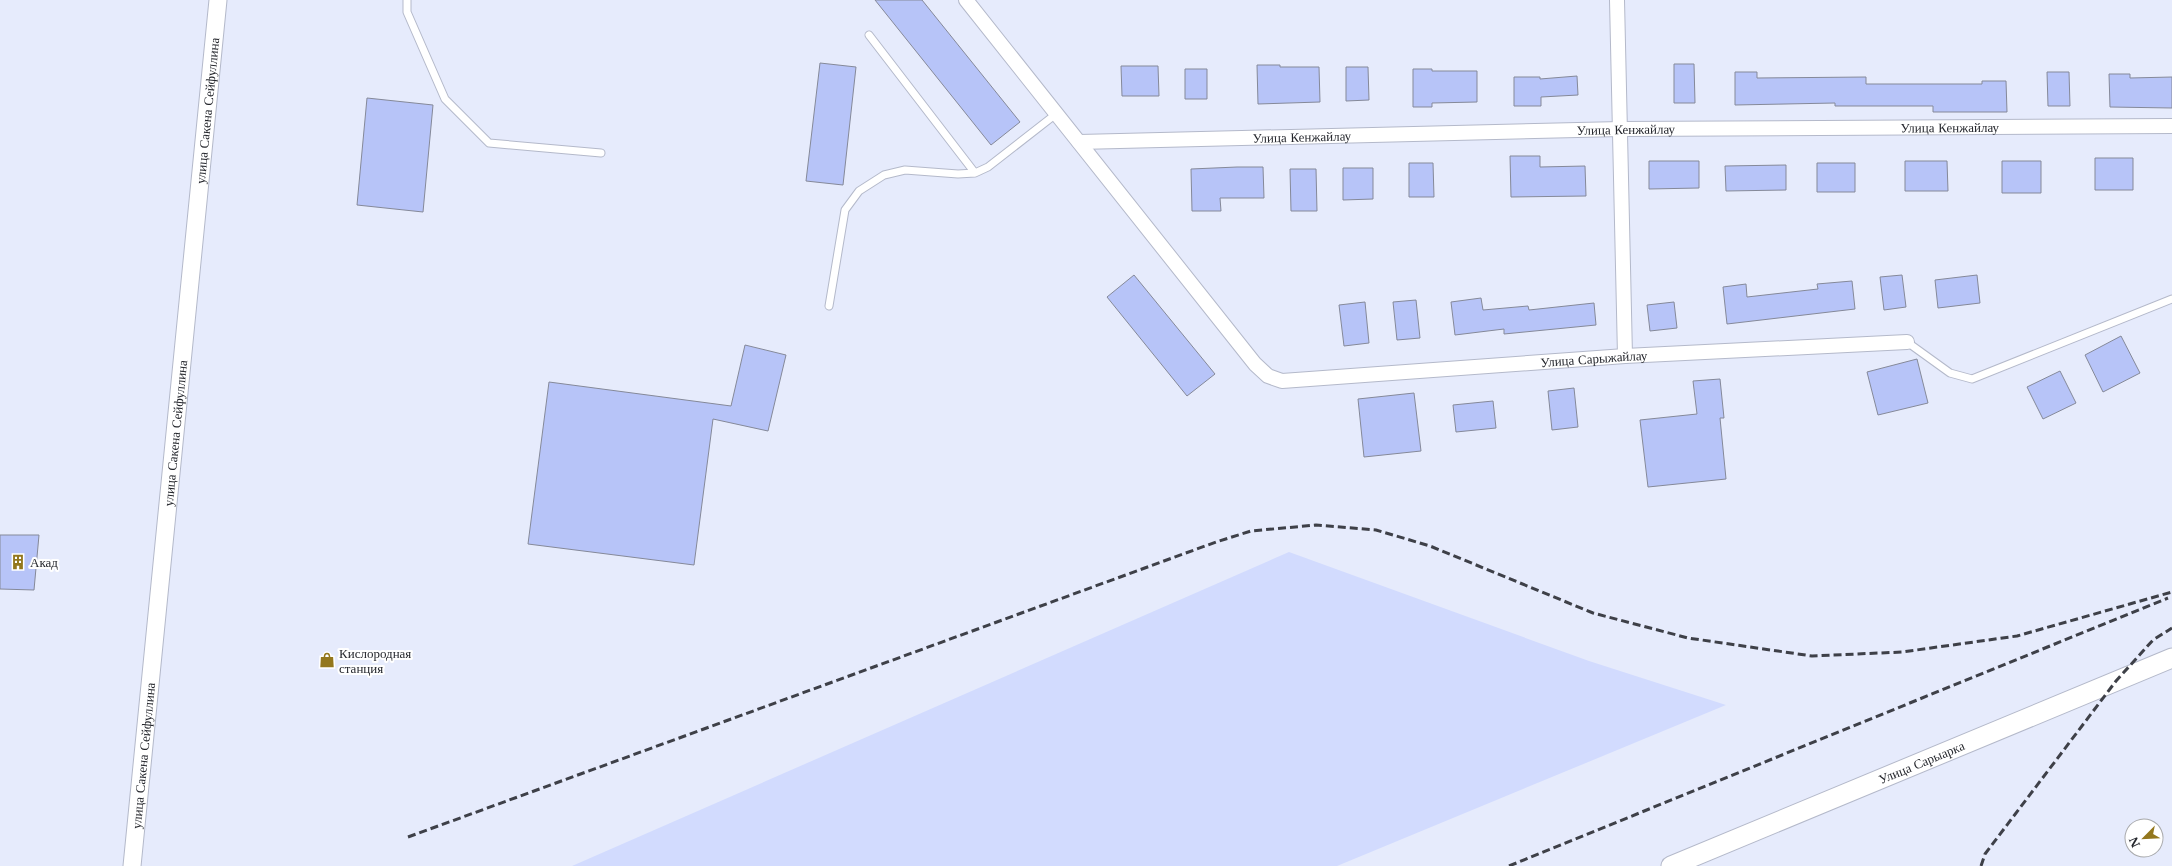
<svg xmlns="http://www.w3.org/2000/svg" width="2172" height="866" viewBox="0 0 2172 866" font-family="'Libre Baskerville',serif">
<style>
.green{fill:#d2dbfe}
.building{fill:#b7c4f8;stroke:#858999}
.lines{fill:none;stroke-linecap:round;stroke-linejoin:round}
.service-casing{stroke:#b4b9ca;stroke-width:9}
.minor-casing{stroke:#b4b9ca;stroke-width:16}
.tertiary-casing{stroke:#b4b9ca;stroke-width:19}
.secondary-casing{stroke:#b4b9ca;stroke-width:21}
.service{stroke:#fff;stroke-width:7}
.minor{stroke:#fff;stroke-width:14}
.tertiary{stroke:#fff;stroke-width:17}
.secondary{stroke:#fff;stroke-width:19}
.rail{stroke:#3e4048;stroke-width:3;stroke-dasharray:8 4;stroke-linecap:butt}
.labels{text-anchor:middle;stroke-width:4;stroke-linejoin:round;paint-order:stroke}
.street-label{font-size:13px;fill:#25272d;stroke:#fff}
.poi-label{font-size:13px;fill:#25272d;stroke:#fff;text-anchor:start}
</style>
<rect width="100%" height="100%" fill="#e6ebfc"/>
<path class="green" d="M1289,552l300,109 137,44 -389,161h-765z"/>
<path class="building" d="M875,0h47l98,122 -29,23z
M820,63l36,4 -13,118 -37,-4z
M1674,64h20l1,39h-21z
M1257,65h23v2h39l1,35 -62,2z
M1121,66h37l1,30h-37z
M1346,67h22l1,33 -23,1z
M1185,69h22v30h-22z
M1413,69h19v2h45v31l-45,1v4h-19z
M1735,72h22v6l109,-1v7h116v-3h24l1,31h-74v-6h-98v-3l-100,2z
M2047,72h22l1,34h-22z
M2109,74h21v4l42,-1v31l-62,-1z
M1577,76l1,19 -37,2v9h-27v-29h26v2z
M367,98l66,7 -10,107 -66,-7z
M1510,156h30v11l45,-1 1,30 -75,1z
M2095,158h38v32h-38z
M1649,161h50v27l-50,1z
M1905,161h42l1,30h-43z
M2002,161h39v32h-39z
M1409,163h24l1,34h-25z
M1817,163h38v29h-38z
M1786,165v25l-60,1 -1,-25z
M1237,167h26l1,31h-44l1,13h-29l-1,-42z
M1343,168h30v31l-30,1z
M1290,169h26l1,42h-26z
M1134,275l81,99 -28,22 -80,-99z
M1902,275l4,32 -22,3 -4,-33z
M1977,275l3,28 -42,5 -3,-28z
M1852,281l3,28 -128,15 -4,-37 23,-3 1,13 71,-8 -1,-5z
M1481,298l2,12 45,-4 1,4 65,-7 2,22 -92,9v-5l-49,6 -4,-33z
M1416,300l4,38 -23,2 -4,-38z
M1365,302l4,41 -25,3 -5,-41z
M1674,302l3,26 -27,3 -3,-26z
M2121,336l19,37 -37,19 -18,-37z
M745,345l41,10 -18,76 -55,-12 -19,146 -166,-21 21,-162 182,24z
M1917,359l11,44 -50,12 -11,-43z
M2060,371l16,32 -33,16 -16,-32z
M1720,379l4,39h-4l6,61 -78,8 -8,-67 57,-6 -4,-33z
M1574,388l4,39 -26,3 -4,-39z
M1414,393l7,58 -57,6 -6,-58z
M1493,401l3,27 -40,4 -3,-27z
M0,535h39l-5,55 -34,-1z"/>
<g class="lines">
<defs>
<path id="service" d="M407,0v12l38,87 44,44 112,10
M869,35l106,138
M829,306l16,-96 14,-19 25,-16 21,-5 53,4 17,-1 13,-6 68,-53
M1907,342l43,31 22,6 200,-80"/>
<g id="minor">
<path id="s1" d="M966,0l289,364 13,12 14,5 343,-25 282,-14"/>
<path d="M1617,0l8,356"/>
<path id="s2" d="M1079,142l542,-13 551,-3"/>
</g>
<g id="tertiary">
<path id="s3" d="M132,866l86,-866"/>
</g>
<g id="secondary">
<path id="s4" d="M1671,866l501,-208"/>
</g>
</defs>
<use href="#service" class="service-casing"/>
<use href="#minor" class="minor-casing"/>
<use href="#tertiary" class="tertiary-casing"/>
<use href="#secondary" class="secondary-casing"/>
<use href="#service" class="service"/>
<use href="#minor" class="minor"/>
<use href="#tertiary" class="tertiary"/>
<use href="#secondary" class="secondary"/>
<path class="rail" d="M408,837l808,-295 35,-11 65,-6 60,5 54,16 163,67 95,25 124,18 90,-4 115,-16 155,-44
M1509,866l659,-268
M1981,866l4,-12 131,-173 37,-41 19,-12"/>
</g>
<defs>
<symbol id="building-bare" viewBox="-9 -9 18 18"><path d="M-4-6H4V6H1V3H-1V6H-4ZM-2.5-4.3h1.7v1.8h-1.7ZM.8-4.3h1.7v1.8H.8ZM-2.5-1h1.7V.8h-1.7ZM.8-1h1.7V.8H.8Z" fill="#93771d" stroke="#fff" stroke-width="2.5" paint-order="stroke"/></symbol>
<symbol id="shop-bare" viewBox="-9 -9 18 18"><path d="M-5-2.5h2.3a2.7 3.5 0 0 1 5.4 0H5L5.5 6h-11ZM-1.5-2.5h3a1.5 2.3 0 0 0-3 0Z" fill="#93771d" stroke="#fff" stroke-width="2.5" paint-order="stroke"/></symbol>
</defs>
<g fill-rule="evenodd">
<use href="#building-bare" x="7" y="551" width="22" height="22"/>
<use href="#shop-bare" x="316" y="649" width="22" height="22"/>
</g>
<g class="labels">
<g class="street-label">
<text dy="5" stroke="none"><textPath href="#s3" startOffset="759">улица Сакена Сейфуллина</textPath></text>
<text dy="5" stroke="none"><textPath href="#s2" startOffset="871">Улица Кенжайлау</textPath></text>
<text dy="5" stroke="none"><textPath href="#s2" startOffset="547">Улица Кенжайлау</textPath></text>
<text dy="5" stroke="none"><textPath href="#s2" startOffset="223">Улица Кенжайлау</textPath></text>
<text dy="5" stroke="none"><textPath href="#s1" startOffset="810">Улица Сарыжайлау</textPath></text>
<text dy="5" stroke="none"><textPath href="#s3" startOffset="435">улица Сакена Сейфуллина</textPath></text>
<text dy="5" stroke="none"><textPath href="#s3" startOffset="111">улица Сакена Сейфуллина</textPath></text>
<text dy="5" stroke="none"><textPath href="#s4" startOffset="271">Улица Сарыарка</textPath></text>
</g>
<g class="poi-label">
<text x="30" y="567">Акад</text>
<text x="339" y="658">Кислородная<tspan x="339" dy="15">станция</tspan></text>
</g>
</g>
<g transform="translate(2144 838) rotate(246)"><circle r="19" fill="#ffffff" stroke="#a8a9ab"/>
<path d="M0-3L7 15L0 10L-7 15Z" fill="#93771d"/>
<text y="-6" font-size="11" font-weight="bold" text-anchor="middle" fill="#25272d">N</text>
</g>
</svg>
